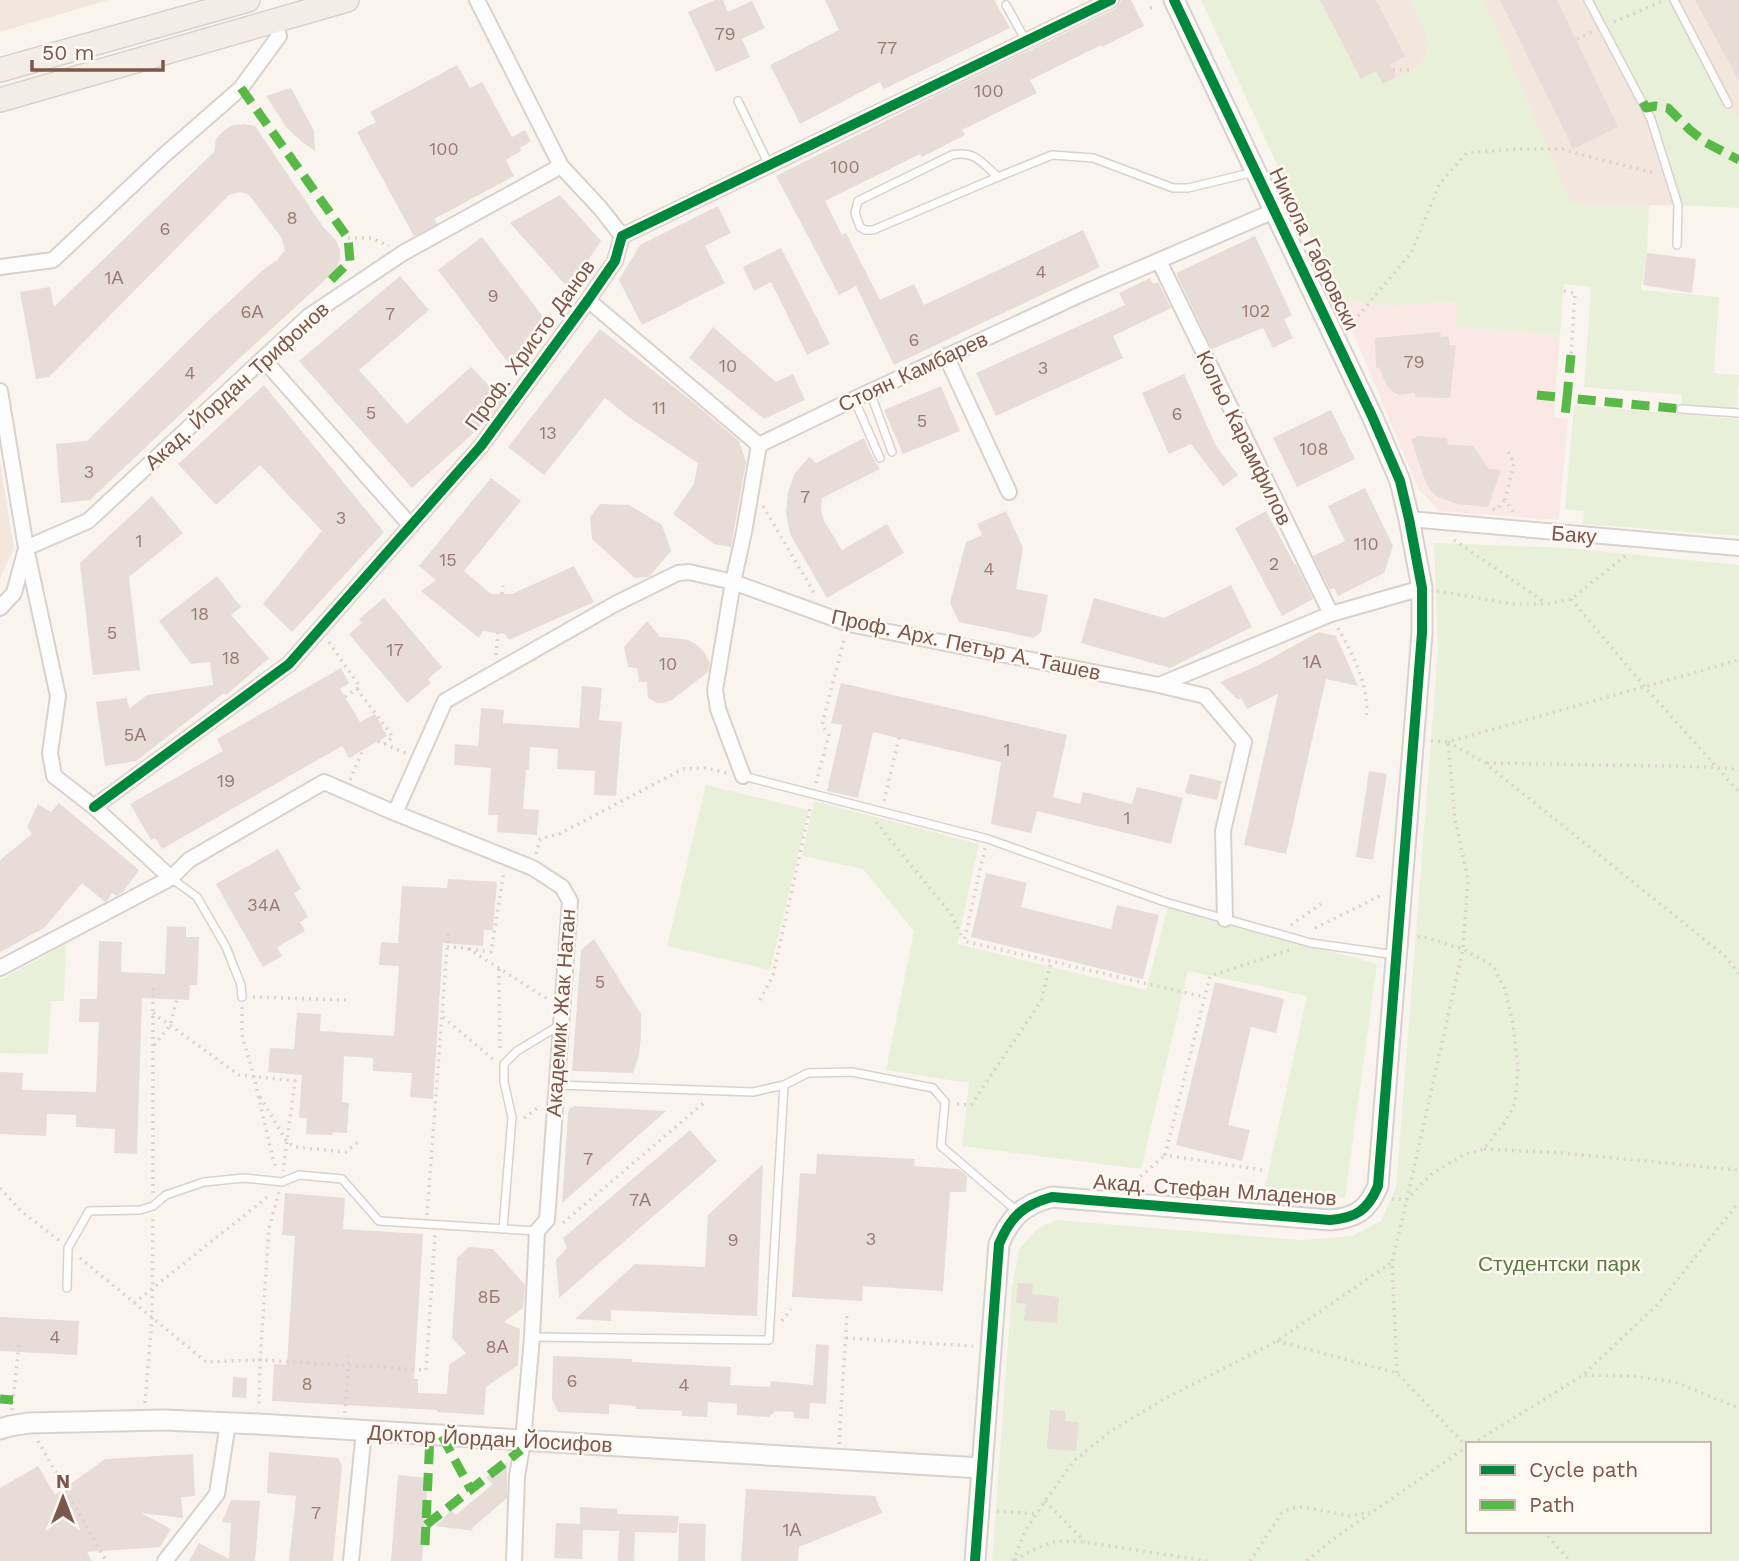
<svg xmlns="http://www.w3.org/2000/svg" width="1739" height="1561" viewBox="0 0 1739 1561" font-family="'Work Sans',sans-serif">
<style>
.residential{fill:#f3e6dd}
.commercial{fill:#f9e8e3}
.green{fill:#e9f0d9;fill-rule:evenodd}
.building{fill:#e7dcd6}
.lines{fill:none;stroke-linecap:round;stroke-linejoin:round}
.service-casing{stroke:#dad1cd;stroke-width:10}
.minor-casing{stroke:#dad1cd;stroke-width:18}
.tertiary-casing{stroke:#dad1cd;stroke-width:23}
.primary-casing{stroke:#dbd0cb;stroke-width:26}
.path{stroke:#ddd2cf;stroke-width:3.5;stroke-dasharray:2 5;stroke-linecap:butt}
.service{stroke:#fefdfd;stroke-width:7}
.minor{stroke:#fefdfd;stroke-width:14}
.tertiary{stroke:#fefdfd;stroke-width:19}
.primary{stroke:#f4ede6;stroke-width:23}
.quiet{stroke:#58b947;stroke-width:9;stroke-dasharray:18 9;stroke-linecap:butt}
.cycleway-casing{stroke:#fff9f3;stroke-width:15}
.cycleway{stroke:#00873e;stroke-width:10}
.labels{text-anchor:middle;stroke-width:5;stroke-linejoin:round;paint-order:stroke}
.number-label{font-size:18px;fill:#987a70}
.street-label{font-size:21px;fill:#7c574b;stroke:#fff9f3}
.park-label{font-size:21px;fill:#587b3f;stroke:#fff9f3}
</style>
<rect width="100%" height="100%" fill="#faf4ef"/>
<path class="residential" d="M0,0h108l-108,32z
M1211,0h528v204l-138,2 -134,-12 -71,112 -57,-7z
M0,461l14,87 -14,31z"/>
<path class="commercial" d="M1339,299l57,7 62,-4 -2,25 104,8 -6,82 14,2 -9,101 -120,-9 -21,-23z"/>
<path class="green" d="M1201,0h119l41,79 15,-8 7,13c9,-5 21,-9 30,-15 28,-18 8,-46 -3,-69h74l87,203 30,3 48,-1 -2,48 -6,37 78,7 -5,76 25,2 -3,38 -55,-4 1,-14 -98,-8 7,-100 -27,-3 -4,51 -104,-8 1,-25 -61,4 -57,-7z
M1588,0h86l54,104 11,15v89l-61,-3 -27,-86z
M1574,405l165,14v117l-156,-12 1,-13 -19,-2z
M1434,543l134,5 171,17v996h-747l20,-273 7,-39 18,-20 19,-9 245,20 51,-4 29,-15 15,-34 42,-537zM1468,1444h241v87h-241z
M706,785l103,25 -39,160 -103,-24z
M814,801l165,43 -22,100 189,46 22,-83 209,57 -32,234 -80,-11 42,-191 -119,-25 -47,198 -179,-23 7,-63 -83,-13 28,-139 -51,-62 -61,-13z
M66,944l-2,57h-13l-3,53 -48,-1v-73z"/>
<path class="building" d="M715,0h8l5,12 24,-11 13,27 -23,11 8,18 -34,15 -28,-60z
M825,0h169l16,28 -126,61 -4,-7 -80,42 -30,-59 69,-35z
M1121,0h10l13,26 -42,21 -1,-2 -71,35 7,13 -75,37 3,5 -43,22 -2,-3 -95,47 17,34 4,-2 34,67 34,-16 10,21 159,-75 17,37 -206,98 -38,-79 -17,9 -63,-119 167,-84 172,-83 4,-4z
M1320,0h56l29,56 -15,8 6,13 -13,7 -7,-13 -15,8z
M1500,0h57l61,127 -45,22z
M1695,0h44v81z
M457,65l13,23 12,-6 30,55 13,-7 6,11 -11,7 1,3 -15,9 8,16 -80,43 3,5 -23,12 -57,-104 19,-10 -6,-10z
M291,88l23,43 1,20 -13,-9 -16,-15 -20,-31z
M244,124l11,2 69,102 12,12 4,10v10l-4,10 -94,86 -152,144 -29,3 -5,-59 31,-3 122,-121 54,-50 15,-11 7,-9 -4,-13 -32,-42 -9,-3 -11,3 -180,182 -13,2 -16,-87 30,-5 4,20 160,-155 2,-13 5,-6 9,-7z
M560,195l41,46 -32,48 -59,-66z
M718,206l13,27 -26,13 20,37 -83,42 -23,-45 21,-35z
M1255,236l37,79 -8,4 9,19 -20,10 -10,-20 -51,21 -36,-76z
M482,237l65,85 -35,46 -74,-98z
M781,248l49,96 -23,11 -36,-73 -17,9 -11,-24z
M1647,253l49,6 -4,34 -49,-8z
M400,276l29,34 -70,60 48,54 64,-57 32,33 -8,11 -29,29 -54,48 -113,-127z
M1150,278l3,6 5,-2 13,26 -58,28 10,22 -127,58 -20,-43 149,-68 -6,-12z
M713,327l63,55 17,-8 12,26 -41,19 -75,-61z
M600,329l93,73 46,39 7,21 -15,85 -17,-3 -41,-30 21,-30 4,-21 -68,-45 -25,-20 -61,77 -36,-28z
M1440,332l1,5 7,-1 2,9h6l-6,53 -34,-1 -2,-4 -15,2 -6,-3 -6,-6 -8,-19 -3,1 -1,-30z
M1184,374l32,72 22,29 -15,11 -32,-42 -22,10 -27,-61z
M264,385l120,147 -92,100 -29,-28 59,-73 -62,-66 -44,40 -38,-41z
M941,386l19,45 -57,23 -19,-44z
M1331,410l24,49 -58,28 -24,-49z
M1416,436l31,2 1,7 25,1 16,23 12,1 -13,37 -31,-3 -19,-7 -7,-6 -5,-8 -15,-44 5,-1z
M864,438l10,22 6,9 -58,29 -1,13 3,10 18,29 45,-26 17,29 -77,45 -37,-64 -4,-21 2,-21 7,-19 14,-16 7,6z
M491,478l30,23 -57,70 27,23h21l62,-28 20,36 -85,38 -4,-6 -22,-3 -4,7 -58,-47 15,-11 -17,-14z
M1365,488l28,58 -9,27 -46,23 -4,-8 -4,2 -17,-34 32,-15 -17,-35z
M152,496l31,37 -54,44 11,93 -47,5 -13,-112z
M600,504l29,1 33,20 9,26 -22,26 -14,1 -43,-39 -2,-22z
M1006,511l17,37 -7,41 32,6 -7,37 -7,6 -75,-16 -9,-19 16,-61 16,-7 -5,-11z
M1266,511l29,54 1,-1 17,35 -31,17 -47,-88z
M217,576l24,31 -10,8 38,43 -43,37 -2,-2 -88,68 -31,5 -9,-64 31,-4 2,11 18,-14 66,-10 -3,-23 -19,2 -32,-43z
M1231,585l21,42 -82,41 -89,-25 13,-45 70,20z
M384,598l58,69 -14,12 3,4 -24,20 -58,-69 13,-11 -3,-4z
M647,621l13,16 14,1 14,2 9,5 7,7 6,12 -2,8 -36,28 -9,3h-6l-9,-5 -1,-16h-8l-2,-14 -9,-1 -4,-20z
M1319,632l17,4 22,50 -32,-7 -40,175 -42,-9 34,-151 -31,15 -6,-11 -3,2 -18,-18 37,-16z
M341,668l8,15 -9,6 20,33 15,-8 12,22 -38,22 -7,-12 -180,103 -7,-11 -4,2 -21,-36 93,-53 -6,-12z
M841,683l226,52 -14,62 27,7 3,-12 49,12 5,-17 46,11 -12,46 -134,-33 -6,22 -40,-9 10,-62 -128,-30 -15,66 -31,-7 15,-66 -11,-2z
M582,686l20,2 -3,32 23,2 -6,74 -22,-1 1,-24 -38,-2 1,-20 -28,-2 -1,23h-3l-3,39 16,1 -2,25 -40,-3 1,-17h-10l3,-47 -37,-3 1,-21 23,2 3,-38 23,2 -1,13 76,5z
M1369,771l18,3 -14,86 -17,-3z
M1190,774l32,7 -5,19 -32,-7z
M59,803l80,67 -16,22 -7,4 -4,-3 -4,7 -3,2 -23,-19 -38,45 -44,24v-92l32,-26 -5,-7 11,-23 13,8z
M278,849l23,40 -7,4 14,24 -8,5 5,9 -28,16 5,9 -19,11 -47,-83z
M986,873l41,10 -6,24 44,11 46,11 6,-24 42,10 -16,64 -172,-42z
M448,879l49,3 -4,48h-9l-1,16 -40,-3 -10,156 -23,-2 2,-24 -39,-2v-13l-29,-2 -2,46 7,1 -2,30 -14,-1 -1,3 -26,-1 1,-16h-8l3,-43 -34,-3 2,-24 24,1 3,-36 24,1 -1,17 74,5 5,-70 -20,-1 2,-23 17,1 4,-57 45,2z
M167,926l19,1v10h13l-2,48h-7l-1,15 -47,-2 -5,156 -23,-1 1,-24 -39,-2v-12l-29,-1 -1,22 -46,-2v-62l23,1 -1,17 74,2 3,-70h-20l1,-23h17l2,-58 23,1 -1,30 44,2z
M594,939l47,75v22l-2,19 -6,18 -61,-2 9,-121z
M1215,982l69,17 -8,34 -25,-6 -23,98 22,5 -8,31 -66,-16z
M574,1106l92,5 -104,92 6,-88 1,-6z
M690,1130l27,31 -158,137 -3,-38 11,-12 -4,-10z
M817,1154l98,5 -1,7 44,3 9,7 -1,16h-16l-7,99 -80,-5 -1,15 -70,-4 8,-124 16,1z
M763,1164l-6,152 -146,-6v11l-36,-2 60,-55 70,3 3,-52z
M285,1193l60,5 -2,31 80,5 -9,145h4v14l29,1 2,-29 17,-12 -14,-15 5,-80 12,-11 24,2 32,36v2l-2,21 -19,14 16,7 -2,36 -32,22 -2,28 -47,-3v-2l-165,-9 2,-37 13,1 8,-129 -13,-1z
M1018,1283l15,1 -1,10 27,3 -2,26 -33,-3 2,-16 -10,-1z
M0,1317l79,4 -2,34 -77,-4z
M816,1344l13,1 -3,59 -16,-1 -1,16 -15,-1v-6l-19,-1 -6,6 -32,-2v-11l-29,-2 -1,15 -25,-1v-5l-46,-2v-3l-27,-2v10l-51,-2 -6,-13 1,-43 79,3v3l99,5 -1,18 40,2 1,-6 42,4z
M233,1377l14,1 -1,20 -14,-1z
M1050,1410l15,1v10l14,1 -3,29 -29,-2z
M269,1452l69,6 4,8 -9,95h-44l7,-65 -29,-3z
M193,1454l2,42 -14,1 2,21 -42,-5 30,16 -11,18 -73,5 5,9h-92v-73l38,-22 17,29 50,-36z
M507,1462v36l-36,31 3,2 -38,-5 15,-16 5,5 37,-31 -7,-6z
M398,1475l30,3 -6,83h-31z
M746,1489l129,7 7,17 -83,34 -1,14h-57z
M231,1500l29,1 -5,60h-66l10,-18 30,16 2,-36 -9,-1z
M580,1507l37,2v5l62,2 -2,17 -42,-1 -1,29h-16l1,-30 -36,-1 -1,29 -28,-1 2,-35 24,1z
M679,1523l27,1 -1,37h-27z"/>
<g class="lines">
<defs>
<path id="service" d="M1588,0l63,119 27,86 -1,40
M1674,0l54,104
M1006,5l20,36
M738,101l31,64
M998,177l-125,53h-8l-5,-3 -5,-14 3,-12 94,-46c23,-5 30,8 46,22l54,-22 41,3 80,30h15l66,-16
M870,392l22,60
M854,399l26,59
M1681,409l58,4
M743,776l245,63 177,63 146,41 85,12
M171,878l26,19 29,50 15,38 1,12
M557,1085l196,7 31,-7 24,-12 44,-1 81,16 12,14 -4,44 77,66
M503,1229l9,-112 -8,-35v-18l13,-13 43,-26
M67,1288l1,-40 21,-37 51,-1 13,-4 13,-11 38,-13 40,-4 38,4 17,-7 43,4 37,42 158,10
M533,1337l236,3 15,-255"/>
<path id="minor" d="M477,0l84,166 40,43 21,27
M1159,261l172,353
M0,267l53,-7 109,-103 79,-69 38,-52 -4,-15
M588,300l171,145 95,-46 234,-108 186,-80
M946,356l63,136
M263,359l148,167
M0,391l26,157 32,148 -8,57 4,23 40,31 77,71
M1409,519l330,29
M26,548l62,-27 221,-205 94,-63 158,-87
M0,608l14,-15 11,-41
M1159,685l172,-71 91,-26
M743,776l-25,-67 -3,-19 18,-108 11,-50 15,-87
M94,807l195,-143 192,-218 107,-146 27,-39 7,-25 489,-236
M395,813l50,-112 170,-97 63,-31 11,-1 44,10 116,42 310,61 46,11 39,46 -21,89 2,88
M0,968l171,-90 18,-18 135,-78 71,31 138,55 29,19 8,14 -23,319 -10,11 -5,106 -9,104 -6,35 -3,85
M165,1561l52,-67 11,-71
M351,1561l13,-130"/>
<path id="tertiary" d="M0,1429l10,-3 19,-3 135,-3 94,4 723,44
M975,1561l24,-317c12,-28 24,-39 53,-47l278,23c26,-2 38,-10 48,-34l44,-553v-45l-13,-69 -9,-38 -28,-65 -198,-416"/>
<path id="primary" d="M0,70l248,-70
M0,100l347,-100"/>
</defs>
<use href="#service" class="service-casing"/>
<use href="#minor" class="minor-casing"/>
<use href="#tertiary" class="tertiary-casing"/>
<use href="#primary" class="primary-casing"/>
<path class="path" d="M1150,8l3,-1
M1614,22l51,-22
M1577,39l17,-8
M1393,70h18
M348,238h23l18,8
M1564,291l11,2 -4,62
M1349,327l62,-74 29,-70 27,-30 49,-4h47l23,7 69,17
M1508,452l6,11 -9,37 9,13
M763,506l53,90
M1493,509l3,1 9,-10
M1454,540l92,63
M1437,591l75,13h35l24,-5 58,-46
M502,594l1,-8
M1571,599l73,87 95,106
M1338,628c16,29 32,58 28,92
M329,642l31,45 -3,2
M496,655l2,-22
M345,697l12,-8 36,48 -9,7
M378,741l29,13
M1431,741l17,1 291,-82
M1448,742l37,21 240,193 14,18
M1487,763l228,4 24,3
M350,780l13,-30
M816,783l13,-48 -7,-10 23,-89
M884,801l15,-63
M876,822l75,92 12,25
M985,848l-21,93 240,56
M536,854l4,-15 19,-5 124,-65 23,-1 21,5
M1291,925l30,-21
M1315,928l67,-33
M447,947l20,1 82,52
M469,949l22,3 13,-81
M499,969l1,82
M253,997l94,3
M760,1000l13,-25 38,-171
M242,1007v28l12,42 19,82 4,11
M153,1013l86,62 56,6 -12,90
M443,1017l50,42
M154,1045l16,-19 7,-27
M260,1097l27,45 8,5 51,5 13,-11
M957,1104l14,1 70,-104 10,-39
M524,1118l16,-12
M1484,1149l78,4 177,17
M1262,1170l-97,-15 45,-179 79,-26
M1130,1186l35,-31
M0,1188l21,23 40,31
M279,1192l-10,36 -9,132 166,10 9,-135
M153,1193v-205
M1392,1199h15l26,-26 30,-18 21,-6 21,-27 10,-19 3,-34 -5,-45 -8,-35 -12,-23 -30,-17 -39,-12h-10
M427,1215l21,-281
M563,1223l143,-122
M80,1258l126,104 54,-2 -1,48
M134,1303l137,-109
M782,1321l9,-12
M846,1338l127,8
M1277,1341l120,32 71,75
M1397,1373l-5,-111 15,-63 56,-250 5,-70 -13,-60 -7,-77
M1585,1375l48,1 42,6 64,26
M145,1403l7,-84 1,-101
M12,1410l7,-65
M345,1413l4,-57
M38,1441l68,120
M839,1444l8,-131
M1472,1444l111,-69 75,-71 81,-102
M1045,1501l40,41
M63,1510l11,-6
M997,1511l38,3
M1543,1531l27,30
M1015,1560l20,-11 21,-8 29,1 122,19
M1013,1561l12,-30 20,-30 29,-40 38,-31 52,-31 113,-58 115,-79
M1250,1561l32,-48 9,-5 13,-1 46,9 20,-4
M1307,1561l26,-22 135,-93"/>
<use href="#service" class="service"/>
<use href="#minor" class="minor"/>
<use href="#tertiary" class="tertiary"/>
<use href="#primary" class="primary"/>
<path class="quiet" d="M241,88l107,150 2,23 -25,25
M1643,102l3,6 9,-2 13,2 22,22 15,12 34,18
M1571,355l-4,43 114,11
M1537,395l30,3 -2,18
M0,1399l13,1
M442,1436l29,54
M426,1525l95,-75
M425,1545l5,-110"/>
<defs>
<path id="cycleway" d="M94,807l195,-143 192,-218 107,-146 27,-39 7,-25 489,-236
M975,1561l24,-317c12,-28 24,-39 53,-47l278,23c26,-2 38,-10 48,-34l44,-553v-45l-13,-69 -9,-38 -28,-65 -198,-416"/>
</defs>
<use href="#cycleway" class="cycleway-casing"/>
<use href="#cycleway" class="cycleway"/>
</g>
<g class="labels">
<g class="number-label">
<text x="725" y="40">79</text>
<text x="887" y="54">77</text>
<text x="989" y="97">100</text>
<text x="444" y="155">100</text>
<text x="845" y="173">100</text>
<text x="292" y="224">8</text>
<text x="165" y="235">6</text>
<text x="1041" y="278">4</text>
<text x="114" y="284">1А</text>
<text x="493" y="302">9</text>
<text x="1256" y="317">102</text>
<text x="252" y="318">6А</text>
<text x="390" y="320">7</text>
<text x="914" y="346">6</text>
<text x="1414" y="368">79</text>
<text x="728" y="372">10</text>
<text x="1043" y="374">3</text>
<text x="190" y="379">4</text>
<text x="659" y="414">11</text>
<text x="371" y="419">5</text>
<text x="1177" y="420">6</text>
<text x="922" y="427">5</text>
<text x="548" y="439">13</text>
<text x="1314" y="455">108</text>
<text x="89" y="478">3</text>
<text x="805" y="503">7</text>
<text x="341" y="524">3</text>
<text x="139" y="547">1</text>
<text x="1366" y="550">110</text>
<text x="448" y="566">15</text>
<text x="1274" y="570">2</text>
<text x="989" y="575">4</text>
<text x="200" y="620">18</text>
<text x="112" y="639">5</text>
<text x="395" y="656">17</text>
<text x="231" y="664">18</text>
<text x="1312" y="668">1А</text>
<text x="668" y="670">10</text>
<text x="135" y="741">5А</text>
<text x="1007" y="756">1</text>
<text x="226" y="787">19</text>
<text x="1127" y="824">1</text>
<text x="264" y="911">34A</text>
<text x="600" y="988">5</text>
<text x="588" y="1165">7</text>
<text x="640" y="1206">7А</text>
<text x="871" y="1245">3</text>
<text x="733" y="1246">9</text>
<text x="489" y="1303">8Б</text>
<text x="55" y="1343">4</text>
<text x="497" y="1353">8А</text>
<text x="572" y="1387">6</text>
<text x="307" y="1390">8</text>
<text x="684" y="1391">4</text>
<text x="316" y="1519">7</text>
<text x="792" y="1536">1А</text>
</g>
<g class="street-label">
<text transform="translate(1314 249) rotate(64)" y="7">Никола Габровски</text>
<text transform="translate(530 345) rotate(-54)" y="7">Проф. Христо Данов</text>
<text transform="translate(913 372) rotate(-25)" y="7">Стоян Камбарев</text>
<text transform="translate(237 386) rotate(-42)" y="7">Акад. Йордан Трифонов</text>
<text transform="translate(1244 438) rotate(64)" y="7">Кольо Карамфилов</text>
<text transform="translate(1574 535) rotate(5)" y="7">Баку</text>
<text transform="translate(966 645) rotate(12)" y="7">Проф. Арх. Петър А. Ташев</text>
<text transform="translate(561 1013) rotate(-86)" y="7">Академик Жак Натан</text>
<text transform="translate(1215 1190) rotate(4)" y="7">Акад. Стефан Младенов</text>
<text transform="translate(490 1439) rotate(3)" y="7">Доктор Йордан Йосифов</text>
</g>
<g class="park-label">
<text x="1559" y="1271">Студентски парк</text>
</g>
</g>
<rect x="1466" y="1442" width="245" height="91" fill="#fff9f3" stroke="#cbb8b0" stroke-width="2"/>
<rect x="1480" y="1465" width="35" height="10" fill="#00873e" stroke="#cbb8b0" stroke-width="2"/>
<text x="1529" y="1477" font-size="21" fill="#7c574b">Cycle path</text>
<rect x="1480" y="1500" width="35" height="10" fill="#58b947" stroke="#cbb8b0" stroke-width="2"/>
<text x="1529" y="1512" font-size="21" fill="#7c574b">Path</text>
<g transform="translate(63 1498)" stroke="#fff9f3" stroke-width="5" paint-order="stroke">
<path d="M0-5L12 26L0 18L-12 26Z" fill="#7c574b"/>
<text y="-10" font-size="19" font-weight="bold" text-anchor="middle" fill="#7c574b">N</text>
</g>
<path d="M32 60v10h131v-10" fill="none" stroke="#7c574b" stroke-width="3.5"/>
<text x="42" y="60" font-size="21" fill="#7c574b" stroke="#fff9f3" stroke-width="5" paint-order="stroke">50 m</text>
</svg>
